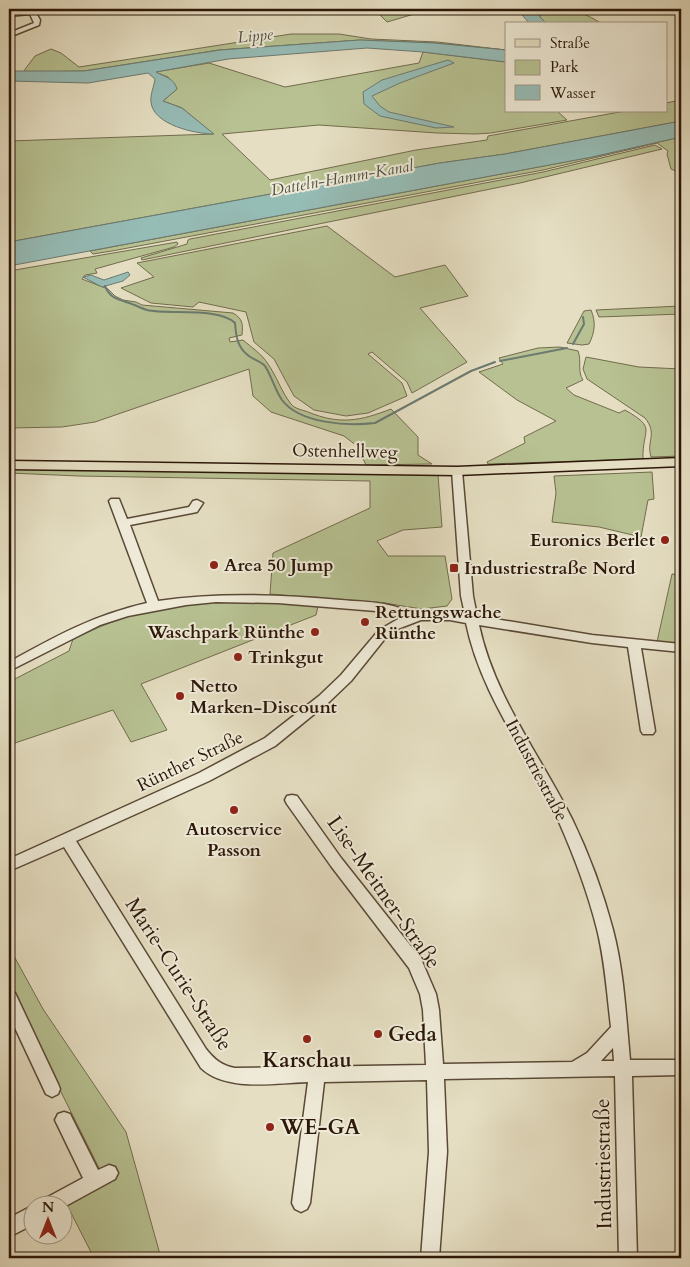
<svg xmlns="http://www.w3.org/2000/svg" width="690" height="1267" viewBox="0 0 690 1267" font-family="Cardo,serif">
<style>
.green{fill:#b7c192;stroke:#726c4d}
.water{fill:#96bcb6;stroke:#6c7a70}
.lines{fill:none;stroke-linecap:round;stroke-linejoin:round}
.stream-far1{stroke:#6c7a70;stroke-width:1}
.stream{stroke:#6c7a70;stroke-width:2}
.minor-casing{stroke:#5a4936;stroke-width:3}
.major-casing{stroke:#2c1708;stroke-width:3}
.minor{fill:#eeead7;fill-rule:evenodd}
.major{fill:#e5dec2;fill-rule:evenodd}
.poi-dot{fill:#8f2418;stroke:#eeead7;stroke-width:2}
.labels{text-anchor:middle;stroke-width:4;stroke-linejoin:round;paint-order:stroke}
.far-water-label{font-size:16px;font-style:italic;fill:#515145;stroke:#eeead7}
.street-label{font-size:18px;fill:#2c1708;stroke:#eeead7}
.poi-label{font-size:18px;font-weight:bold;fill:#2c1708;stroke:#eeead7;text-anchor:start}
.near-street-label{font-size:21px;fill:#2c1708;stroke:#eeead7}
.near-poi-label{font-size:21px;font-weight:bold;fill:#2c1708;stroke:#eeead7;text-anchor:start}
</style>
<rect width="100%" height="100%" fill="#e5dec2"/>
<filter id="stains"><feTurbulence type="fractalNoise" baseFrequency=".004" numOctaves="4"/><feColorMatrix values="0 0 0 0 .2 0 0 0 0 .09 0 0 0 0 .02 0 0 0 .5 -.17"/></filter>
<radialGradient id="worn" r=".72"><stop offset=".6" stop-color="#630" stop-opacity="0"/><stop offset="1" stop-color="#630" stop-opacity=".3"/></radialGradient>
<path class="green" d="M374,9h74l-27,3 -34,10z
M539,9c26,0 41,0 63,15h-55l-7,-7z
M291,34h48l32,5 66,3 69,8 -72,-7 -74,-3 -141,10 -135,21 -61,1 12,-16 16,-7 10,4 18,14z
M423,52l83,10v49h51l10,9 -76,13 -16,1 -38,-1 -118,-8 -97,9 48,46 146,-30 71,-10 1,-4 137,-25h41v-8l15,-3v21l-176,33 -65,9 -431,79v-101l204,-7 -31,-26 -19,-7 14,-12 -9,-12 -13,-5 54,-9 76,24 134,-24z
M681,137v36l-10,-4 -4,-15 1,-3 -11,-8 -114,27 -431,81 -19,3 -3,-3 502,-94z
M655,145l7,4 -142,34 -378,77 -1,-2 46,-14 1,-4 2,-1 353,-67z
M327,226l68,51 50,-12 23,31 -48,12 47,54 -55,31 -5,-11 -35,-30 -4,2 34,29 5,13 -39,17 -22,3 -32,-6 -20,-14 -20,-37 -20,-17 -8,-30 -47,-10 -6,5 -42,-4 -30,-15 33,-11 -17,-14z
M177,242l1,2 -4,3 -79,22 2,4 -12,2 -3,4 26,10 7,7 8,4 13,2 6,3 91,8c10,6 10,11 9,22l-13,3 1,4 13,-2c8,7 19,14 25,24 9,13 13,27 23,40 4,5 12,6 17,8 32,13 52,9 83,-3l27,28v18l14,9 -66,1 -9,-19 -13,-10 -73,-24 -18,-16 -4,-27 -154,53 -33,5 -53,1v-157z
M681,306v8l-82,3 -3,-7z
M591,310c5,12 4,22 -2,34l-7,1 -15,-2 17,-32z
M560,347l18,4c4,10 -1,20 5,29l-17,8 8,7 45,18 6,-3c33,19 17,18 18,49l-155,5 -1,-2 38,-19 -1,-6 32,-16 -39,-21 -38,-28 24,-8 -4,-6 39,-10z
M586,357l53,10 42,2v87l-30,1c-5,-16 7,-23 -6,-39l-58,-39 -4,-10z
M9,469l429,6 4,52 -39,3 -26,11 11,15h57l7,43 -5,7 -25,3 -38,-6 -114,-9 3,-41 97,-45v-27l-291,-5 -70,-3z
M652,472l2,27 -6,1 -7,37 -42,-10 -47,-5 4,-29 -2,-17z
M672,574l9,1v68l-24,-1z
M231,600l87,6 -2,9 -175,69 26,46 -36,12 -18,-32 -104,35v-63l60,-31 4,-12c24,-11 47,-22 73,-28 28,-7 56,-8 85,-11z
M9,947l34,62 83,123 35,126h-67l-27,-53 37,-27 -95,-190z"/>
<path class="water" d="M517,9h22l1,8 7,7h-17z
M360,40l74,3 72,7v12l-83,-10 -56,-4 -139,11 -72,13c9,5 18,6 21,17l-14,12 19,7 32,26c-18,0 -61,-9 -63,-32 -1,-8 3,-15 4,-23l-7,-6 -60,10 -79,-2v-10h75l136,-21z
M448,60l6,3 -54,20 -28,13 8,10 9,6 65,15 -18,1 -56,-12 -16,-12 -1,-12 19,-12z
M681,121v16l-89,20 -583,109v-24l431,-79 65,-9z
M128,272l2,3 -7,6 -21,6 -19,-10 8,-2 13,5z"/>
<g class="lines">
<path class="stream-far1" d="M9,148l6,4"/>
<path class="stream" d="M105,286c5,12 12,13 24,17 6,2 12,5 18,7 22,5 72,-3 88,13 1,15 3,27 17,35 5,3 10,4 13,8 7,11 10,24 17,34 18,24 66,26 93,23l96,-52 24,-9
M573,344l11,-20 -1,-7
M500,361l67,-13"/>
<defs>
<path id="minor" d="M40,9h19l-23,4 4,7 -1,5 -30,12v-4l25,-10 -4,-9 -21,2v-4z
M457,468l5,3 11,125 4,20 115,19 89,9v8l-40,-4 14,83 -2,3h-10l-2,-3 -13,-84 -36,-4 -113,-18c15,71 61,130 93,194 17,35 31,73 41,111 11,42 13,87 17,130h51v15l-49,1 5,182h-18l-4,-182 -171,3 3,73 -8,106h-18l8,-106 -2,-72 -103,2 -14,121 -3,6 -6,3 -6,-3 -3,-6 16,-121c-33,1 -82,10 -107,-14l-137,-221 -55,24v-12l190,-86 66,-35 54,-42 22,-21 38,-45 21,-12 -24,-7 -98,-8 -62,-1 -30,3 -58,11 -28,9 -91,46v-9c47,-26 85,-47 138,-59l-38,-102 2,-2h8l8,20 62,-12 4,-6 4,-1 6,3 -6,9 -67,13 28,76c62,-9 121,-6 183,-1 22,2 51,1 70,14 17,-4 36,-3 54,0l-4,-18 -9,-125zM421,620h29l16,3c15,73 63,132 93,199 15,34 29,71 38,107 8,32 10,65 14,98l-24,26 -15,9 -129,2 -4,-54 -3,-16 -15,-35 -80,-101 -44,-62 -5,-1 -5,1 -2,4 2,4 44,62 78,102 11,26 3,16 3,55 -191,3c-13,-2 -21,-9 -29,-19l-130,-208 133,-60 66,-35 54,-44 22,-21 36,-45 8,-6zM613,1048l1,13h-13z
M9,991l6,2 43,91 2,5 -2,5 -6,3 -6,-3 -37,-79z
M64,1112l6,2 28,56 11,-5 6,2 3,6 -3,6 -53,29v-4h-19l3,-6 37,-20 -28,-58 3,-6z
M32,1206v19l-23,12v-19z"/>
<path id="major" d="M681,458v8l-224,9 -448,-6v-8l448,6z"/>
</defs>
<use href="#minor" class="minor-casing"/>
<use href="#major" class="major-casing"/>
<use href="#minor" class="minor"/>
<use href="#major" class="major"/>
</g>
<g class="poi-dot">
<circle cx="665" cy="540" r="5"/>
<circle cx="214" cy="565" r="5"/>
<rect x="449" y="563" width="10" height="10" rx="2.5"/>
<circle cx="365" cy="622" r="5"/>
<circle cx="315" cy="632" r="5"/>
<circle cx="238" cy="657" r="5"/>
<circle cx="180" cy="696" r="5"/>
<circle cx="234" cy="810" r="5"/>
<circle cx="378" cy="1034" r="5"/>
<circle cx="307" cy="1039" r="5"/>
<circle cx="270" cy="1127" r="5"/>
</g>
<g class="labels">
<g class="far-water-label">
<text transform="translate(255 35) rotate(-6)" y="6">Lippe</text>
<text transform="translate(342 177) rotate(-10)" y="6">Datteln-Hamm-Kanal</text>
</g>
<g class="street-label">
<text transform="translate(345 451) rotate(1)" y="6">Ostenhellweg</text>
<text transform="translate(190 761) rotate(-26)" y="6">Rünther Straße</text>
<text transform="translate(537 770) rotate(62)" y="6">Industriestraße</text>
</g>
<g class="poi-label">
<text x="655" y="546" text-anchor="end">Euronics Berlet</text>
<text x="224" y="571">Area 50 Jump</text>
<text x="464" y="574">Industriestraße Nord</text>
<text x="375" y="618">Rettungswache<tspan x="375" dy="21">Rünthe</tspan></text>
<text x="305" y="638" text-anchor="end">Waschpark Rünthe</text>
<text x="248" y="663">Trinkgut</text>
<text x="190" y="692">Netto<tspan x="190" dy="21">Marken-Discount</tspan></text>
<text x="234" y="835" text-anchor="middle">Autoservice<tspan x="234" dy="21">Passon</tspan></text>
</g>
<g class="near-street-label">
<text transform="translate(384 892) rotate(55)" y="7">Lise-Meitner-Straße</text>
<text transform="translate(179 974) rotate(57)" y="7">Marie-Curie-Straße</text>
<text transform="translate(603 1164) rotate(-91)" y="7">Industriestraße</text>
</g>
<g class="near-poi-label">
<text x="388" y="1041">Geda</text>
<text x="307" y="1067" text-anchor="middle">Karschau</text>
<text x="280" y="1134">WE-GA</text>
</g>
</g>
<rect width="690" height="1267" fill="none" stroke="#e5dec2" stroke-width="30"/>
<rect x="10" y="10" width="670" height="1247" fill="none" stroke="#2c1708" stroke-width="2.5"/>
<rect x="15" y="15" width="660" height="1237" fill="none" stroke="#2c1708"/>
<rect x="505" y="22" width="162" height="90" fill="#eeead7" stroke="#a09684"/>
<rect x="515" y="39" width="25" height="8" fill="#e5dec2" stroke="#a09684"/>
<text x="550" y="48" font-size="15" fill="#2c1708">Straße</text>
<rect x="515" y="60" width="25" height="15" fill="#b7c192" stroke="#a09684"/>
<text x="550" y="72" font-size="15" fill="#2c1708">Park</text>
<rect x="515" y="85" width="25" height="15" fill="#96bcb6" stroke="#a09684"/>
<text x="550" y="98" font-size="15" fill="#2c1708">Wasser</text>
<g transform="translate(48 1220)"><circle r="24" fill="#eeead7" stroke="#a09684"/>
<path d="M0-4L9 19L0 12L-9 19Z" fill="#8f2418"/>
<text y="-8" font-size="14" font-weight="bold" text-anchor="middle" fill="#2c1708">N</text>
</g>
<rect width="100%" height="100%" filter="url(#stains)"/>
<rect width="100%" height="100%" fill="url(#worn)"/>
</svg>
